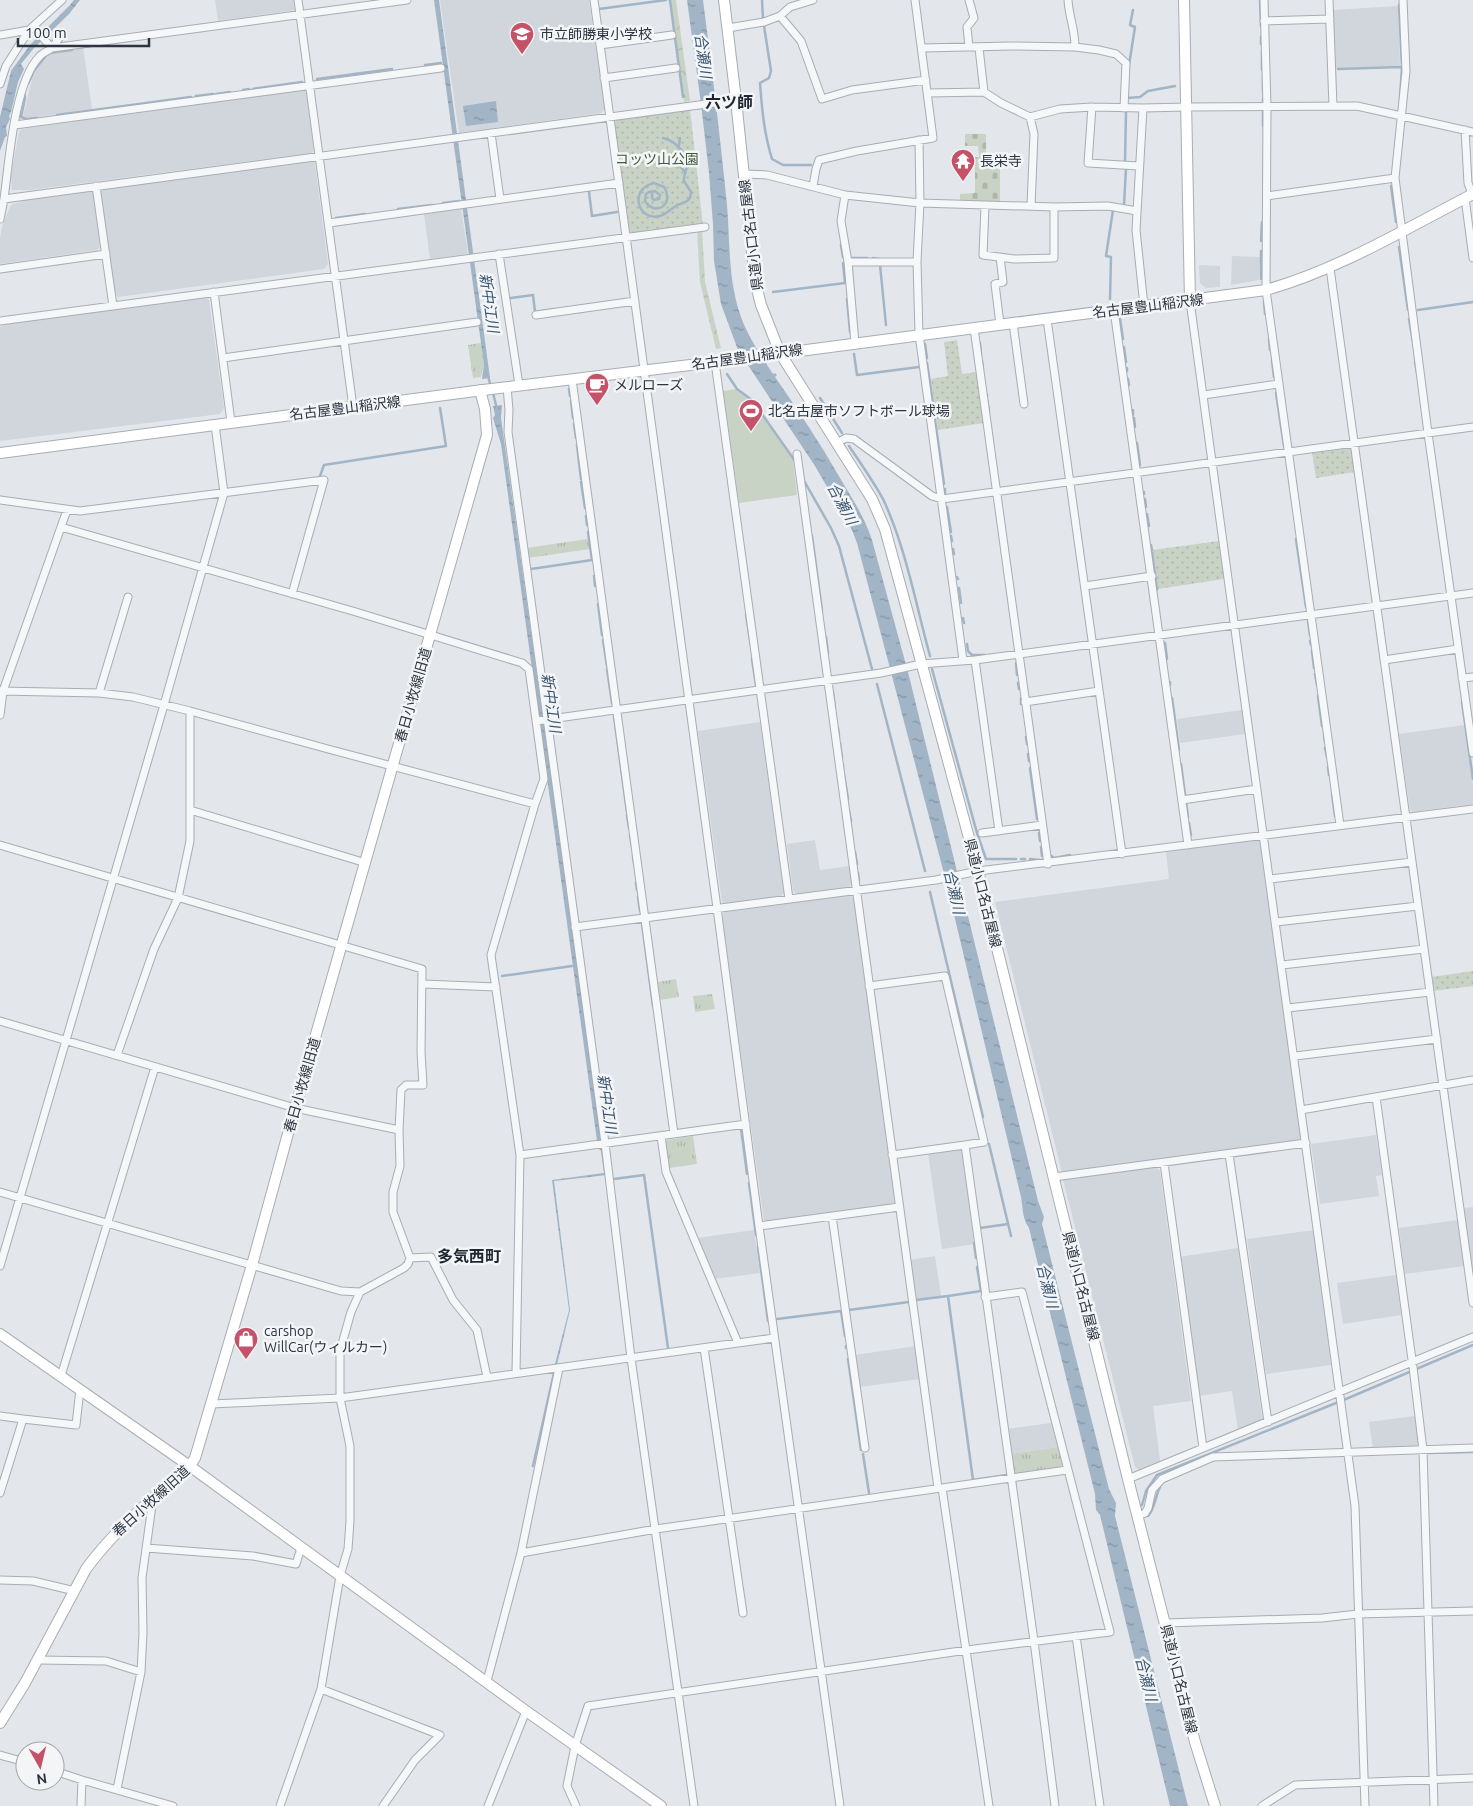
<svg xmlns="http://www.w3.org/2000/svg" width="1473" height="1806" viewBox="0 0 1473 1806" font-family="Ubuntu,'Noto Sans JP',sans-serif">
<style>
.built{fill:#d1d5dc}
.grass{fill:url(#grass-tufts)}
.forest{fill:url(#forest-crowns)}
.cemetery{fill:url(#cemetery-stones)}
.park{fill:url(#park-dots)}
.pitch{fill:#c9d3c5}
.water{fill:url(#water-ripples)}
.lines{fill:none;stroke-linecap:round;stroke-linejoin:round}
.stream{stroke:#a1b5c7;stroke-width:2.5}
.street-casing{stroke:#a8adb4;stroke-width:9}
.secondary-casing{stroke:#a8adb4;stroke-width:12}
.street{stroke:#f5f7f9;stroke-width:7}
.secondary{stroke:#fff;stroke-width:10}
.labels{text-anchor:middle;stroke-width:5;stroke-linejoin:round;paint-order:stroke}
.poi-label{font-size:14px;fill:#2c3541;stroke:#f3f5f7;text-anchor:start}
.park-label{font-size:14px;fill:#425b3b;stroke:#f3f5f7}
.street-label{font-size:14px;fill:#2c3541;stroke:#f3f5f7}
.water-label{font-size:15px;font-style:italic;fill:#395572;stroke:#f3f5f7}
.quarter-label{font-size:16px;font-weight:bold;fill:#1e2632;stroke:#f3f5f7}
</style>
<defs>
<pattern id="grass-tufts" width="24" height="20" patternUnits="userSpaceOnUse" patternTransform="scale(1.25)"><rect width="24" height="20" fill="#c9d3c5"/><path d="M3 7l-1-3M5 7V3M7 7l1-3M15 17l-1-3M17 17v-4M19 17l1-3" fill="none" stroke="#adb6aa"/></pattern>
<pattern id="forest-crowns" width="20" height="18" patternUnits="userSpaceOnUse" patternTransform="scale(1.25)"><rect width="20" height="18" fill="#c9d3c5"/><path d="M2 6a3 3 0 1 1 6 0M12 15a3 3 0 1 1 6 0" fill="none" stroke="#adb6aa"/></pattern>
<pattern id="cemetery-stones" width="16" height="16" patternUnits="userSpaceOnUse" patternTransform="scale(1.25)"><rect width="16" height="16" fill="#c9d3c5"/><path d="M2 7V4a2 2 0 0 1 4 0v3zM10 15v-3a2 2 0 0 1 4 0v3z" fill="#adb6aa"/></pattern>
<pattern id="park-dots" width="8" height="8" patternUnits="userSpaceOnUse" patternTransform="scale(1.25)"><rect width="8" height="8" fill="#c9d3c5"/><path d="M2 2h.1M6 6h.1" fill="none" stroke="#adb6aa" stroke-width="1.8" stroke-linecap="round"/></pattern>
<pattern id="water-ripples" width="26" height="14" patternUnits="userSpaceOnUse" patternTransform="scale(1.25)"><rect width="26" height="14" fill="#a1b5c7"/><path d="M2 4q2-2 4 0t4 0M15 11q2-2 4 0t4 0" fill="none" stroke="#8394a3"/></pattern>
</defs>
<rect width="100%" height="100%" fill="#e3e6ea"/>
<path class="built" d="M215,0h80l1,9 -1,1 -77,11z
M440,0h149l16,109 -4,4 -142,20z
M1398,6l2,60 -65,2 -2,-58z
M83,47l9,62 -62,9 -7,-2 10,-40 15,-22z
M302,90l4,2 8,58 -2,3 -282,37h-18l-1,-15 8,-43 2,-3z
M313,160l2,4 13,100 -4,5 -206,28 -4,-5 -13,-100 3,-4z
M89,190l4,2 7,55 -3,3 -97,14v-26l3,-15 8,-18 24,-8z
M461,209l7,45 -38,5 -6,-45z
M1232,256l28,1 -1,23 -28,5z
M1199,265l21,1v21l-14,1 -6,-5z
M206,297l3,3 15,108 -4,6 -220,27v-114l8,-3z
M1242,710l3,24 -65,9 -3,-24z
M760,722l24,171 -3,3 -57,8 -2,-2 -24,-171z
M1465,725l8,60v19l-61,8 -2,-2 -11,-76z
M815,840l5,30 30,-4 2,16 -3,5 -52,7 -4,-3 -6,-47z
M1256,840l5,2 40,295 -3,4 -236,32 -67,-271 174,-23 -3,-27z
M850,895l4,3 42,304 -3,4 -126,17 -3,-2 -42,-305 3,-4z
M1376,1135l6,40 -6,1 3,20 -59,8 -9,-60z
M959,1150l3,2 12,92 -32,5 -14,-95z
M1155,1166l5,5 31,230 -38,5 7,55 -21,9 -4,-3 -72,-288z
M1473,1207v71l-9,-70z
M1458,1220l6,46 -59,8 -6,-46z
M754,1230l6,43 -46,6 -17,-41z
M1314,1230l17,135 -65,9 -19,-135z
M1238,1248l24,169 -1,4 -23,9 -6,-39 -34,5 -19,-139z
M935,1256l6,40 -26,3 -5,-39z
M1396,1275l5,40 -58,9 -6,-41z
M916,1346l4,33 -61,8 -4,-32z
M1415,1416l4,29 -3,2 -43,2 -4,-27z
M1051,1423l7,24 -48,7 -3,-25z"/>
<path class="grass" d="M481,343l3,22 -3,12 -8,1 -5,-33z
M588,539l2,10 -63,9 -1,-10z
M676,979l3,18 -19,3 -2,-18z
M712,994l3,15 -20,3 -2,-16z
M693,1136l4,28 -28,4 -4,-26 2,-2z
M1058,1447l4,17 -1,4 -46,6 -2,-1 -3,-19z"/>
<path class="forest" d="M671,0h5l14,101 -6,1z
M697,229h5l3,53 16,66 -5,1 -16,-67z"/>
<path class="cemetery" d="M965,134h21v28h14v40h-40v-8l15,-1v-36h4l-1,-11h-13z"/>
<path class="park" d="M690,109l13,117 -69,9 -5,-5 -15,-106 4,-5z
M957,340l5,34 15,-2 7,51 -46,7 -7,-51 17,-3 -4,-34z
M1350,448l2,1 3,23 -39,6 -4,-25z
M1219,541l5,38 -66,10 -6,-39z
M1473,971v15l-40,5 -2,-14z"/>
<path class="pitch" d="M736,389l17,14 40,57 4,35 -58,8 -16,-112z"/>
<path class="water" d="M74,0h6l-11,14 -35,34 -13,16 3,5 -6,13 -7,30 -2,4 1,3 -4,8 1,9 -2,1 -5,14v9v-43l11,-46 19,-26 40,-40z
M434,0h5l51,378 -8,1 2,-14z
M687,0h16c9,68 17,136 24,205 3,35 1,71 12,106 7,23 21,43 34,63l2,-1 2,2 -2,2c23,33 45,66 65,101 12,20 25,40 32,62l37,136 129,525 6,16 -2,7 67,265 7,14 -1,13 73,290h-18l-70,-291 -4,-5 -1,-16 -66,-266c-7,-10 -6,-20 -8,-31l-74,-312 -90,-342 -5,-13 -37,-64 -77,-116 -17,-46 -7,-43 -1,-37 -4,-51 -8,-69z
M496,101l2,21 -32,4 -3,-20z
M502,405l-1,13 106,757 -53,6 16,129 -13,55 -2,-1 14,-54 -17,-130 52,-7 -3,-22 -3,-3 -97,-704 -8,-26 2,-3 -2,-9z"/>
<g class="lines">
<path class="stream" d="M670,0l13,97
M762,0l1,19
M1260,0l1,26
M1399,5l3,62 -2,32
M599,9l67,-9
M764,26l7,45 -2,7 -9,5c2,27 4,50 12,76l11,6h28
M1261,37v7
M1262,51v19
M425,65l16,-2
M1129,65l6,-38 -5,-2 3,-15
M1338,69l63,-2
M1263,77v14
M317,79l75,-10
M28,84l6,-13 14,-18 24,-3
M253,89l49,-7
M243,90l6,-1
M24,91l1,7 -4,19 6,2 10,-1
M216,94l14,-2
M196,96l17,-2
M1127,98l13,-1 8,-6 27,-5
M1263,99v2
M57,115l134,-18
M1263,126v-14
M679,145l1,-7
M680,150l-3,4v9l8,9
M1125,162l1,-50
M1391,186l5,36
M589,192l3,24 25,-4
M652,194v4l2,2 5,-1 1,-4 -5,-4 -6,1 -3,2 -1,7c11,17 30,2 19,-14l-10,-4c-26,6 -16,39 6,33 7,-2 11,-7 17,-11 5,-2 10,-2 13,-7l1,-6 -7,-11c-1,-6 3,-10 3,-16 -1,-14 -12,-24 -24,-27
M443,203l16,-2
M1124,205l2,-37
M398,209l34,-4
M336,218l29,-4
M1261,241l1,-19
M841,245l2,12
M1399,247l9,63
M851,258h16
M873,258l6,1
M880,265l6,60
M1261,279v-28
M773,292l72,-9 -2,-20
M511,298l22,-3 2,17 20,-3
M847,299l3,33
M1110,299l1,-42 -5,-1 7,-46
M1264,301l1,13
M1418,310l55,-8
M1120,319l3,20
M1409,319l4,23
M1269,339l1,11
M980,343l1,11
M925,344l2,14
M1124,347l2,15
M854,354l3,21 62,-8
M1272,360l2,17
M982,361l1,8
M1415,362l2,11
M927,363l6,40
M1127,368v3
M727,374l10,15 15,11 43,61
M488,376l3,11
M1128,379l1,6
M569,389l1,7
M493,393l4,16
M1276,393l8,53
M987,395v1
M820,398l22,35
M987,400l2,11
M571,401l2,17
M933,406l11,78
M1133,410v5
M1134,418l1,9
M574,424l2,14
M1137,443l3,22
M577,445l4,34
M849,446c12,18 25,36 35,55 22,48 32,104 46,155
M320,476l4,-11 122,-19 -6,-38
M803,479l28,49 8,18 33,123
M581,482l4,26
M945,489v4
M1144,492v2
M1145,499l1,8
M947,507l4,25
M1147,514l2,12
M586,516l1,9
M812,536l10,75
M951,536l1,5
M1296,539l10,68
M1151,545l1,5
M953,549l1,5
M1152,553l5,37
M531,569l61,-9 -4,-28
M594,576l1,10
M957,577l1,2
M959,588l2,15
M598,604l4,31
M746,614l5,32
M963,618l1,5
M1308,621l2,14
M826,637l2,16
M603,640l4,26
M1310,641l1,4
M1165,643l2,16
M967,644l1,7 4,4h13
M1312,651l2,17
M752,659l4,26
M1016,663l1,12
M607,669l5,34
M932,669l45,164 9,26h30
M1315,674l2,11
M1170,682v3
M1018,683l1,6
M877,684l48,187
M833,692l2,17
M1318,696l4,30
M1021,698v6
M1172,698l7,52
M1462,702l11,77
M614,716l13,96
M838,728l1,8
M1324,736l1,6
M1026,737l1,7
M840,743l2,14
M1325,748l2,9
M1028,754l1,7
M1181,764l4,31
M843,765v3
M1328,767l1,8
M1030,768l7,51
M844,775l4,24
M1332,794l3,22
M1186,802l2,15
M849,811l2,10
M627,815l2,13
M1189,823l2,12
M1039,833l1,8
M630,835l2,12
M1041,847l1,9
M855,852l2,12
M1050,855l4,3 16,-3
M633,856l1,7
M1021,859h4
M1030,859l9,1
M858,873l1,8
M636,883l1,7
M930,892l53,225
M638,897l2,14
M642,923l11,83
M502,976l70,-10
M734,1129l7,-1 6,46
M989,1144l22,92
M614,1179l30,-4 24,173
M749,1183l7,52
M980,1228l28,-4
M974,1243l2,15
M758,1247l10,74
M948,1296l33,-5 -4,-24
M916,1300l32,-4 25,184 34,-5
M849,1310l60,-8
M777,1319l64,-8 4,25
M846,1346v2
M848,1359l13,91
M1427,1453l46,-1
M863,1454l6,39
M1289,1458l17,-1
M533,1466l21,-93
M1138,1506l4,-1 4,-14 11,-16 189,-76 127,-54
M1148,1516c7,-8 7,-19 12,-29"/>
<defs>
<path id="street" d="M298,0l55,407
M407,0l-355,48c-4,3 -10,5 -13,9 -25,26 -30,106 -35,142l732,-99
M594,0l123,908 42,318 81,580
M1068,0c1,17 7,29 7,47
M1264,0l3,107 -1,183 74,535
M1329,0l4,106
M1403,0l3,71 -11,107 33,255 45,320
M780,16l21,25 21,58 30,-9 74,-10
M1264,21l66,-2
M33,27l19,21 10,-14
M728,28l36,-6 16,-6 10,-9 23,-7
M0,35l29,-5
M600,45l72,-10
M969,47l-2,-20 7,-9 -5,-18
M922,48l89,-2 64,1 24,3 17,4 10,9 -2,45
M979,48l5,44
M604,78l72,-10
M0,84l6,-18 23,-36 33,-30
M928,93l56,-1 17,11 29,14 30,-8 32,-2 51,1 44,-1 170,-1 116,26
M1092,107l-4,56 51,3
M1143,108l-7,122 8,76
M1030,117l4,17 -3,72
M15,125l426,-57
M1465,130l3,53 4,11
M491,133l9,66
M919,140l1,63 -3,59 2,72 44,326
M744,174l23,1 78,20 75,8 134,4 54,-1 29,5
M96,186l17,120
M813,186l3,-17 3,-9 38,-9 76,-13 -18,-138
M845,195l-4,26 7,41 7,81
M1267,196l128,-18
M1465,198l8,60
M985,206l-2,49 31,4 40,-1v-51
M0,219l4,-20
M329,223l290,-40
M499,254l20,131
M1000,257l3,25 -8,2 5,40
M848,262h69
M1330,268l143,1035
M0,269l106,-15
M214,292l17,130
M1190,301l165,1205 10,300
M1114,310l74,535
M536,315l99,-14
M1047,319l75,535
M0,321l705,-94
M1013,323l11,81
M974,328l74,536
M223,358l254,-36
M715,362l74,537
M572,379l102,755
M507,387l2,23 -1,22 97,711 26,215 63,448
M1204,395l74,-11
M837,443l9,-5 8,1 78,57 10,3 531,-72
M797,454l141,1034
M0,500l80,11 244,-31 -32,114
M61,527l295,85 166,51 7,6 15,110 -9,25
M1085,586l67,-10
M975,660l24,171
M1384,660l74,-11
M1462,678l11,-1
M0,691l99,2 34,4 57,14 138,38 207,55 -44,151 29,200 -4,218
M99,693l29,-96
M1025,702l74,-11
M0,715l3,-24 64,-181
M536,721l345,-48 40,-9 54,-4 498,-67
M1182,800l75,-11
M190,810l176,53
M982,833l60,-8
M0,845l422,124 -1,83 2,33h-17l-5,5 -2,40 1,36 -7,26v20l17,46 -2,6 -4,4 -44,24 -9,20 -11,39v47l10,48v75l-2,28 -8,27 -19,113 -41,117
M1270,879l142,-17
M1276,922l142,-16
M575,927l361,-47 42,-9 495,-62
M1282,965l142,-16
M423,984l73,3
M869,986l76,-10 39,166 -19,3
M1288,1008l142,-16
M0,1021l295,87 104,22
M117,1055l37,-106 24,-51 12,-57v-126
M1295,1056l142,-17
M1376,1097l37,270 10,83 11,356
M1301,1110l172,-30
M661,1136l5,36 72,171
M1229,1154l39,268
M520,1155l226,-31
M892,1155l73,-10 69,496 21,165
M1164,1163l39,285
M1054,1177l252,-34
M0,1192l341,99 19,1
M832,1216l33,232
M759,1226l140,-19
M410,1258l21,-1 22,43 24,30 10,47
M0,1266l164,-561 60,-212 -9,-68
M704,1348l39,265
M61,1376l94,-309
M211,1404l129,-6 434,-60
M0,1416l23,3 -23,74
M23,1419l53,6 4,-36
M1128,1479l345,-142
M942,1488l47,318
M1137,1516l8,-3 3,-5 4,-18 10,-11 51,-22 260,-9
M146,1548l107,8 43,8 5,-16
M521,1553l135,-24 411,-59
M0,1580l33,1 42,10
M1165,1623l157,-5 36,-4 115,-3
M1076,1636l24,170
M38,1660l68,1 35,11
M487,1681l34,-128 38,-185
M321,1689l119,46 -25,25 -32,46
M0,1755l25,7
M55,1771l27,9 91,26
M117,1789l24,-117 2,-39 -1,-55 11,-80
M81,1806l1,-26
M488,1806l38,-95
M576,1806l-9,-20 8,-40 13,-40 379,-56 143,-18 -88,-340 -37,5
M1262,1806l33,-21 178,-7"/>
<path id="secondary" d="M724,0l12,100 19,181 6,24 19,48 92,146 13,30 93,342 150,608 67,263 20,64
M1184,0l6,301
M0,453l483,-63 232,-28 551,-72c74,-21 139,-61 207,-96
M0,1334l191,133 335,244 135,95
M0,1723l25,-40 61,-114c22,-30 48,-54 76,-79 11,-11 26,-19 33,-32l57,-193 43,-157 192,-673 -2,-26 -5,-19"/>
</defs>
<use href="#street" class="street-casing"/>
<use href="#secondary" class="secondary-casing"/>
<use href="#street" class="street"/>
<use href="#secondary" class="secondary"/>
</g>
<defs>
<symbol id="school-pin" viewBox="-11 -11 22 30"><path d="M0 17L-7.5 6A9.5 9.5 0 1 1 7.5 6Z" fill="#c45369" stroke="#f3f5f7"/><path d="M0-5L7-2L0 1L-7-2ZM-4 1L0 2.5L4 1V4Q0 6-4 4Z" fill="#fff"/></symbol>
<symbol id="temple-pin" viewBox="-11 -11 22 30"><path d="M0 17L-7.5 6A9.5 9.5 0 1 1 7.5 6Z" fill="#c45369" stroke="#f3f5f7"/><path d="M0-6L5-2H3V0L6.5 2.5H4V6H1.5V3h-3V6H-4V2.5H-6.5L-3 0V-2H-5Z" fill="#fff"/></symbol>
<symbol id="cafe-pin" viewBox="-11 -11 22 30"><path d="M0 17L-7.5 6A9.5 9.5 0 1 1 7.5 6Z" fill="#c45369" stroke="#f3f5f7"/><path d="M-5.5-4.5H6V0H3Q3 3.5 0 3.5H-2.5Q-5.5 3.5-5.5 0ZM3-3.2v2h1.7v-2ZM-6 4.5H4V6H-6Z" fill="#fff"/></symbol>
<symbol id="stadium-pin" viewBox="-11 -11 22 30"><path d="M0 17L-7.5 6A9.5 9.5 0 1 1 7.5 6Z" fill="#c45369" stroke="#f3f5f7"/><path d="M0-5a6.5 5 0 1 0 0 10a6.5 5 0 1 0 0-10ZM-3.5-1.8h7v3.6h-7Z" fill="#fff"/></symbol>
<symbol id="shop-pin" viewBox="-11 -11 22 30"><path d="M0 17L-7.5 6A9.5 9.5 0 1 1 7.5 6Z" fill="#c45369" stroke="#f3f5f7"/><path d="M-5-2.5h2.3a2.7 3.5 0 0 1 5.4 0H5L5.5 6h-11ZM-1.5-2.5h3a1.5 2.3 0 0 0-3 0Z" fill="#fff"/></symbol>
</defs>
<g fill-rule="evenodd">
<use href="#school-pin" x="508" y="20" width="28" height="38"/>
<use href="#temple-pin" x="949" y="147" width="28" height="38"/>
<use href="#cafe-pin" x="583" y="371" width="28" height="38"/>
<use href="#stadium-pin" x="737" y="397" width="28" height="38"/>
<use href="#shop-pin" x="232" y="1325" width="28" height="38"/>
</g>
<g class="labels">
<g class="poi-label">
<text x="540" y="39">市立師勝東小学校</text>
<text x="980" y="166">長栄寺</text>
<text x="614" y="390">メルローズ</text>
<text x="768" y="416">北名古屋市ソフトボール球場</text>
<text x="264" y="1336">carshop<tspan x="264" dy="16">WillCar(ウィルカー)</tspan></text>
</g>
<g class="park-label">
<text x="657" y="164">コッツ山公園</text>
</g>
<g class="street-label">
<text transform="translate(751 235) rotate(-97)" y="5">県道小口名古屋線</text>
<text transform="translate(1148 306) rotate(-7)" y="5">名古屋豊山稲沢線</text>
<text transform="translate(747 357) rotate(-8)" y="5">名古屋豊山稲沢線</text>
<text transform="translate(345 408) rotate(-7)" y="5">名古屋豊山稲沢線</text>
<text transform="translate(413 695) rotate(-74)" y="5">春日小牧線旧道</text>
<text transform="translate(983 893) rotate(76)" y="5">県道小口名古屋線</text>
<text transform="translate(302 1085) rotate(-74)" y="5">春日小牧線旧道</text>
<text transform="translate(1081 1286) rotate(76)" y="5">県道小口名古屋線</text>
<text transform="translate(151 1501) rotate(-42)" y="5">春日小牧線旧道</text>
<text transform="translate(1179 1679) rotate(76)" y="5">県道小口名古屋線</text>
</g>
<g class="water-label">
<text transform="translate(703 56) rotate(82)" y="5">合瀬川</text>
<text transform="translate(489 303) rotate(82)" y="5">新中江川</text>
<text transform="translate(842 504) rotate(62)" y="5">合瀬川</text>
<text transform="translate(551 703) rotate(82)" y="5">新中江川</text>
<text transform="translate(954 892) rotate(77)" y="5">合瀬川</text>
<text transform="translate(607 1104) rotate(82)" y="5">新中江川</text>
<text transform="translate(1047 1286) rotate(76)" y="5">合瀬川</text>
<text transform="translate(1146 1679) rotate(76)" y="5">合瀬川</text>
</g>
<g class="quarter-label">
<text x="729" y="108">六ツ師</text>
<text x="469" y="1262">多気西町</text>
</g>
</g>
<g transform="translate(40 1766) rotate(172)"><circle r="24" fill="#f3f5f7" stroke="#a3a8ae"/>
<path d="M0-4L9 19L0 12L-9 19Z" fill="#c45369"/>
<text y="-8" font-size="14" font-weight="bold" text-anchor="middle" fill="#2c3541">N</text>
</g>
<path d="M18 38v8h131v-8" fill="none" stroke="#2c3541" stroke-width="2.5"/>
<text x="25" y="38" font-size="15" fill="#2c3541" stroke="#f3f5f7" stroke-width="4" paint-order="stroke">100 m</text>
</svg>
